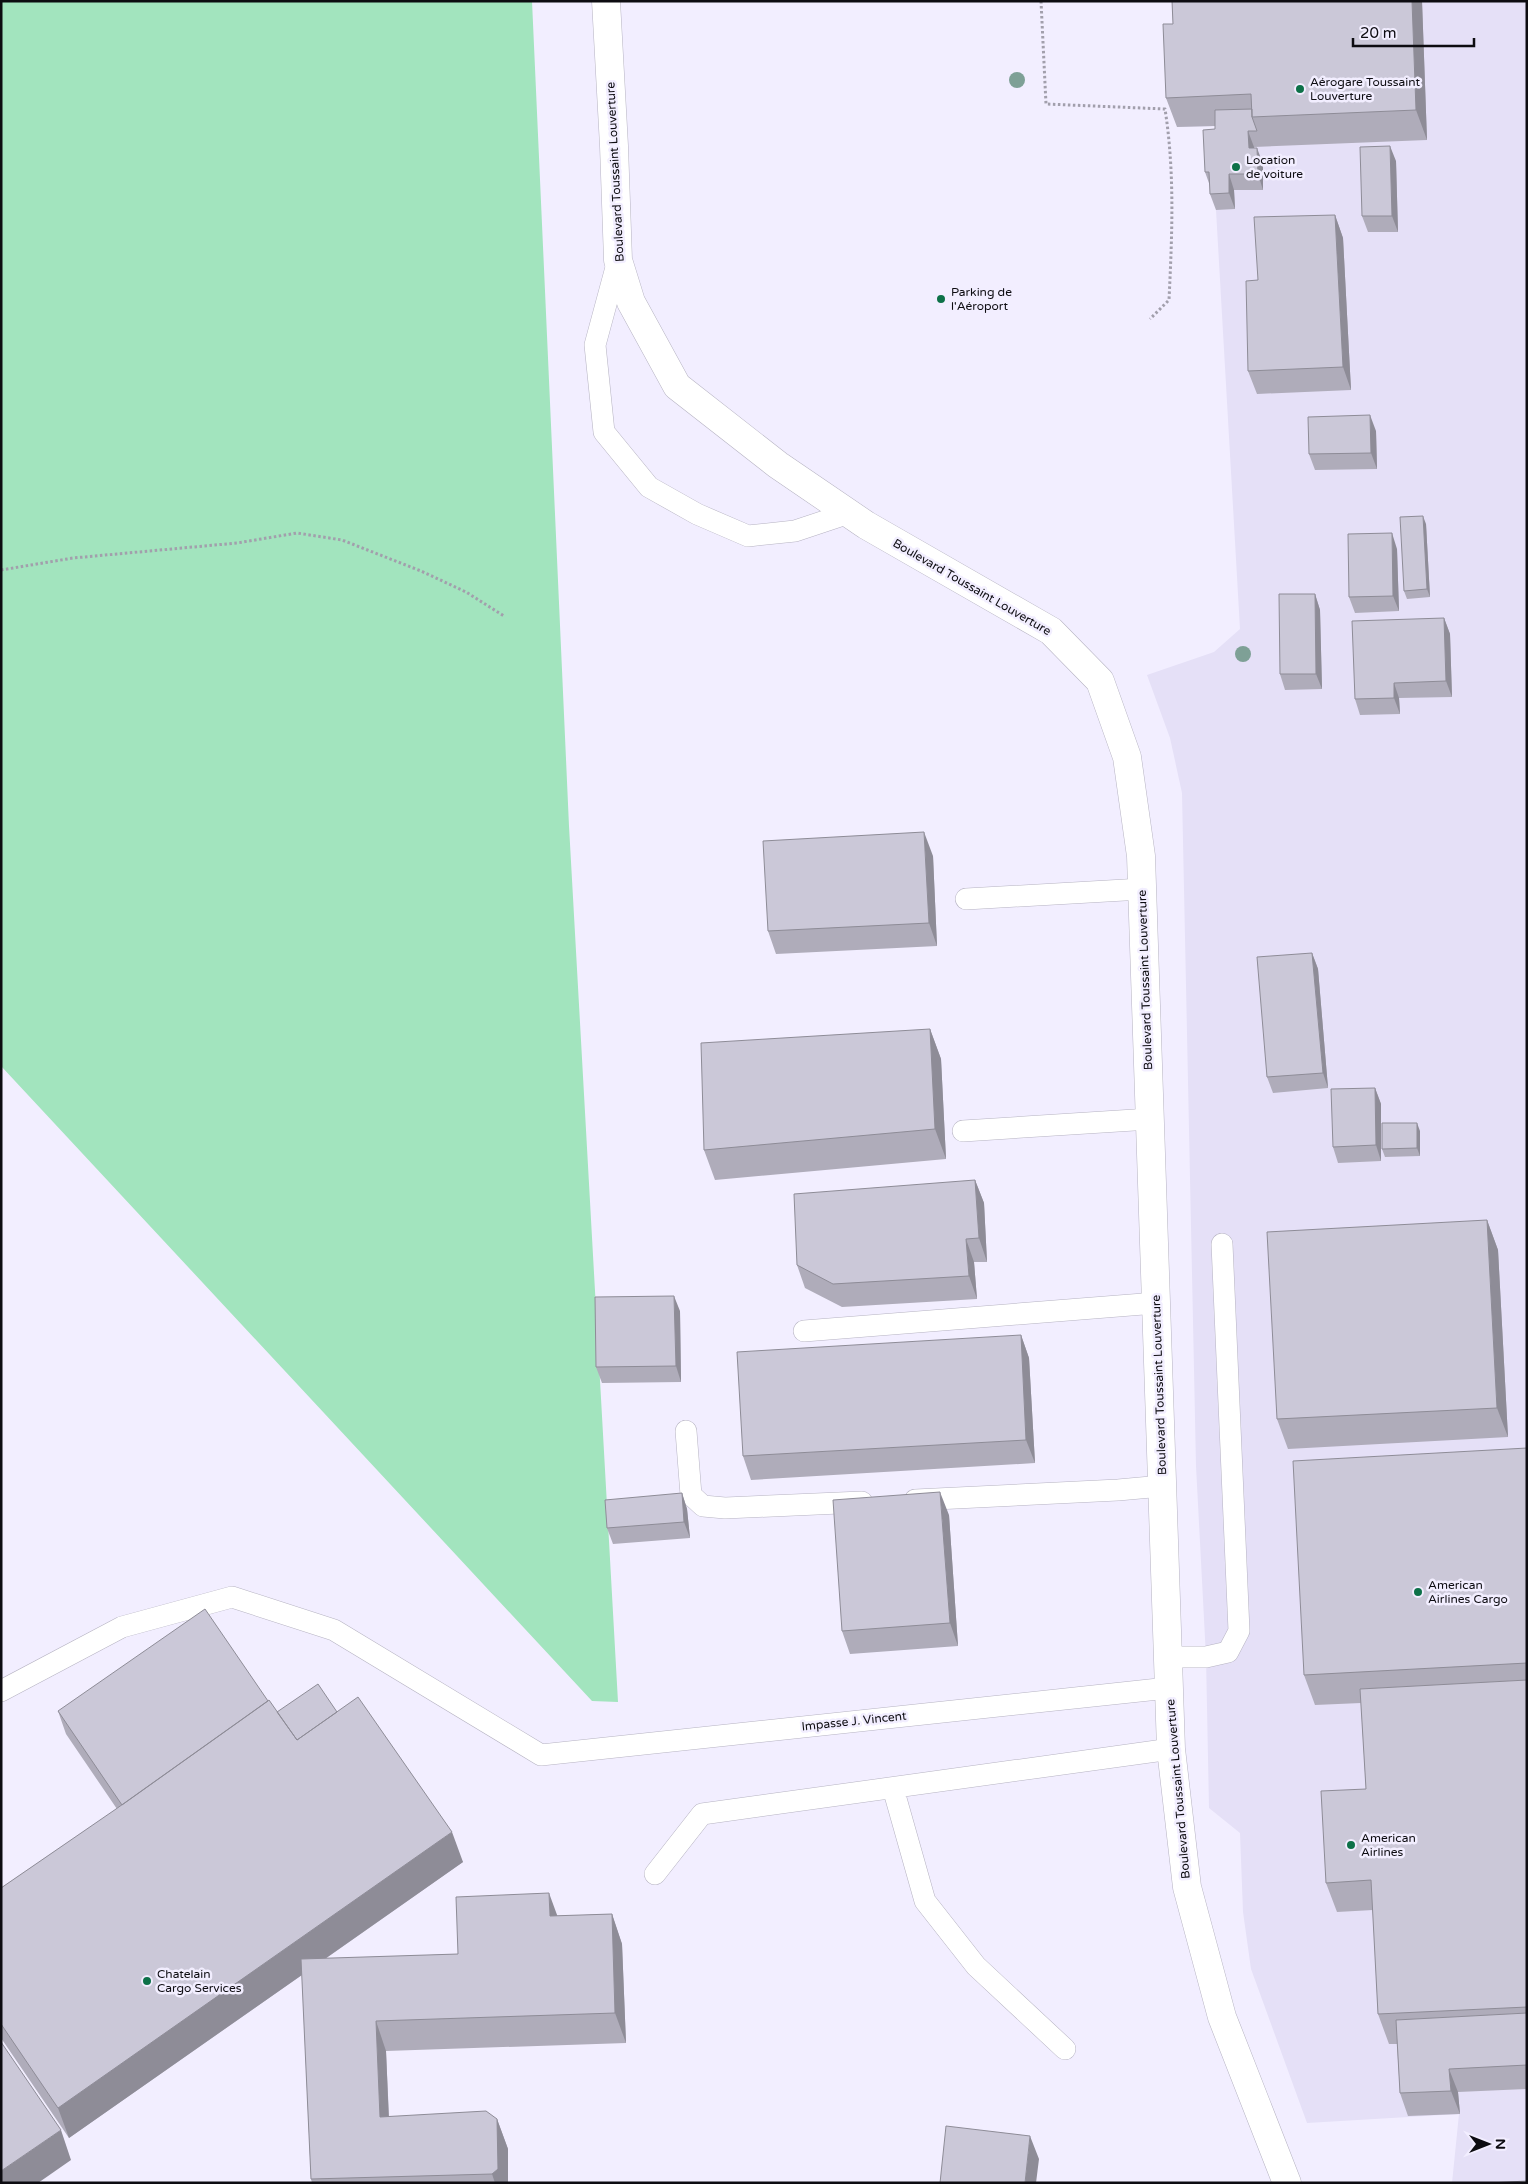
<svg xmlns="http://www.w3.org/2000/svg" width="1528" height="2184" viewBox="0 0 1528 2184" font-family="'Varela Round',sans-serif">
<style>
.built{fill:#e5e0f7}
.green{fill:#a2e4be}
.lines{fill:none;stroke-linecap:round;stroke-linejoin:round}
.service-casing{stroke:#b6b3c2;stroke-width:22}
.secondary-casing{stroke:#b6b3c2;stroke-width:29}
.path{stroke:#a29fac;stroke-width:3;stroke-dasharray:2.5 2.5;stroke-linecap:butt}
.service{stroke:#fff;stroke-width:21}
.secondary{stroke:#fff;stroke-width:28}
.tree{fill:#7ea096}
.wall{fill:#afacba}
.shaded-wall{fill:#8e8c97}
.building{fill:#cbc8d8;stroke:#8e8c97}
.poi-dot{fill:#0d7148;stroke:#f2eeff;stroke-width:2}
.labels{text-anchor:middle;stroke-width:5;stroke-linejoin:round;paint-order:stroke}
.poi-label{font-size:12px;fill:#0d0c11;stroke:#f2eeff;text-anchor:start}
.street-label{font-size:12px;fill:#0d0c11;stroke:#f2eeff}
</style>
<rect width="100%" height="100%" fill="#f2eeff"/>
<path class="built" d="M1182,1h345v2182h-75l7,-69 -152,9 -56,-154 -8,-57 -3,-79 -31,-25 -3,-151 -10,-191 -14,-673 -12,-55 -23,-63 67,-23 26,-23 -24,-419 -1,-22 5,-62 -43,1 -3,-74z"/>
<path class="green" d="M1,1h531l37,825 49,876 -26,-1 -591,-635z"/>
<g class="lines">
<defs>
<path id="service" d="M618,260l-23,85 9,87 45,55 48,27 51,22 47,-5 54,-18
M966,899l176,-10
M963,1131l187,-12
M804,1331l352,-28
M686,1431l5,64 12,11 22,2 137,-6
M915,1500l203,-10 44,-4
M1167,1657h39l22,-5 11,-21 -17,-387
M1,1691l121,-64 110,-30 102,33 207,125 627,-67
M893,1788l32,113 51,65 89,83
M655,1874l47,-60 469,-65"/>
<path id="secondary" d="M606,1l8,145 4,114 13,42 46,84 101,79 88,60 185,106 49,50 27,76 14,99 30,893 16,138 35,130 65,166"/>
</defs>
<use href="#service" class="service-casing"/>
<use href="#secondary" class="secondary-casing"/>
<path class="path" d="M1041,1l5,103 119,5c10,64 7,127 4,191l-19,19
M1,570l72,-12 164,-15 60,-10 45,7 79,31 45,21 38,24"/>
<use href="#service" class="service"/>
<use href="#secondary" class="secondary"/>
</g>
<g class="tree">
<circle cx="1017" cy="80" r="8"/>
<circle cx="1243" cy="654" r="8"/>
</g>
<path class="wall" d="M1172,1h250l5,139 -173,7 9,17v26h-29l1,19 -19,1 -6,-16v-8l-5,-14 10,-43v-3l-38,1 -11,-29 7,-74z
M1396,161l2,71h-30l-6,-16z
M1335,215l8,23 8,152 -94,4 -9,-23 10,-91z
M1376,431l1,38 -62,1 -6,-16z
M1426,524l4,73 -23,2 -3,-8z
M1397,549l2,62 -44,2 -6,-16z
M1315,594l5,16 2,79 -37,1 -5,-16z
M1444,618l6,16 2,63 -53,1 1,16 -40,1 -5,-16z
M933,856l4,90 -161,8 -8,-23z
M1312,953l6,16 10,119 -55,5 -6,-16z
M930,1029l11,30 5,100 -231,21 -11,-30z
M1375,1088l6,16v57l-43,2 -5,-16z
M1420,1131v25l-35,1 -3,-8z
M975,1180l9,23 3,59h-13l3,37 -135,8 -37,-19 -8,-23z
M1487,1220l11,30 10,187 -220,12 -11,-30z
M680,1311l1,71 -79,1 -6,-16z
M1021,1335l8,23 6,105 -284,17 -8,-24z
M1527,1448v641l-69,3 2,22 -52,2 -8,-23 -3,-49h-8l-11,-30 -5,-104 -36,2 -11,-29 40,-94 -5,-86 -46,2 -11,-30z
M682,1493l5,16 3,29 -77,6 -6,-16z
M949,1515l9,131 -108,8 -8,-23z
M268,1701l9,11h60l126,150 -138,97 133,-5 99,-38 55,-2 10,30 4,99 -240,8 3,66 108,2 11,30v34h-196l-1,-4 -9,-204 -233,163 -68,-100v-150l116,-79 -51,-75 -8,-23z"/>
<path class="shaded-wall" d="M1412,1h10l5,139 -11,-30z
M1248,131l6,16 1,17 -6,-16z
M1390,146l6,15 2,71 -6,-16z
M1257,148l6,16v26l-5,-16z
M1229,174l5,16 1,19 -6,-16z
M1335,215l8,23 8,152 -8,-23z
M1370,415l6,16 1,38 -6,-16z
M1423,516l3,8 4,73 -3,-8z
M1392,533l5,16 2,62 -6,-15z
M1315,594l5,16 2,79 -6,-15z
M1444,618l6,16 2,63 -6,-16z
M1394,683l5,15 1,16 -6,-16z
M924,832l9,24 4,90 -8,-23z
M1312,953l6,16 10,119 -5,-15z
M930,1029l11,30 5,100 -11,-30z
M1375,1088l6,16v57l-5,-16z
M1417,1123l3,8v25l-3,-8z
M975,1180l9,23 3,59 -8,-24z
M1487,1220l11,30 10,187 -11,-29z
M966,1239l8,23 3,37 -8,-23z
M674,1296l6,15 1,71 -5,-16z
M1021,1335l8,23 6,105 -9,-23z
M940,1492l9,23 9,131 -8,-23z
M682,1493l5,16 3,29 -6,-16z
M452,1832l11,30 -394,276 -11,-30z
M549,1893l11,30 -10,-7z
M612,1914l10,30 4,99 -11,-30z
M376,2021l10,30 4,96 -10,-30z
M1449,2069l9,23 2,22 -9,-23z
M497,2119l11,30v34h-13l-3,-9z
M61,2130l10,30 -33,23h-37v-12z
M1030,2136l9,23 -3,24h-11z"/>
<path class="building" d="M1172,1h240l4,109 -164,7 -1,-23 -85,4 -3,-74h10z
M1252,109v8l5,14h-9l1,17h8l1,26h-29v19l-19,1 -1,-22h-4l-2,-42 12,-1v-19z
M1390,146l2,70h-30l-2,-69z
M1335,215l8,152 -95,4 -2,-90 12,-1 -4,-63z
M1370,415l1,38 -62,1 -1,-37z
M1423,516l4,73 -23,2 -4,-74z
M1392,533l1,63 -44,1 -1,-63z
M1279,594h36l1,80h-36z
M1444,618l2,63 -52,2v15l-39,1 -3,-78z
M924,832l5,91 -161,8 -5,-90z
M1312,953l11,120 -56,4 -10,-120z
M930,1029l5,100 -231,21 -3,-107z
M1375,1088l1,57 -43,2 -2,-58z
M1382,1123h35v25l-35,1z
M975,1180l4,58 -13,1 3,37 -136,8 -36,-19 -3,-71z
M1487,1220l10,188 -220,11 -10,-187z
M674,1296l2,70 -80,1 -1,-70z
M1021,1335l5,105 -283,16 -6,-104z
M1527,1448v215l-223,12 -11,-214z
M940,1492l10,131 -108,8 -9,-131z
M682,1493l2,29 -77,6 -2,-28z
M205,1609l63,92 -146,104 -64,-94z
M1527,1680v327l-149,7 -7,-134 -45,3 -5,-92 45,-2 -6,-100z
M318,1684l19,28 -40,28 -20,-28z
M358,1697l94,135 -394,276 -57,-84v-136l115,-79 153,-109 28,40z
M549,1893l1,23 62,-2 3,99 -239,8 4,96 106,-6 11,8 1,50 -6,5 -181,5 -10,-220 157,-5 -2,-57z
M1527,2013v52l-78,4 2,22 -51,2 -4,-73z
M1,2042l60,88 -60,41z
M946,2126l84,10 -5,47h-85z
M1527,2181v2h-38z"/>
<g class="poi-dot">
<circle cx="1300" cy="89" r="5"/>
<circle cx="1236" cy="167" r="5"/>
<circle cx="941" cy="299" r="5"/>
<circle cx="1418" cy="1592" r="5"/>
<circle cx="1351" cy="1845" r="5"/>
<circle cx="147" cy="1981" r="5"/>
</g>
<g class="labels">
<g class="poi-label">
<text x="1310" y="86">Aérogare Toussaint<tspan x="1310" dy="14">Louverture</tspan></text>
<text x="1246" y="164">Location<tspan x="1246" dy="14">de voiture</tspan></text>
<text x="951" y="296">Parking de<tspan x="951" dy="14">l'Aéroport</tspan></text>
<text x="1428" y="1589">American<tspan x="1428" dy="14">Airlines Cargo</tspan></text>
<text x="1361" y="1842">American<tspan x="1361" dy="14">Airlines</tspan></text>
<text x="157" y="1978">Chatelain<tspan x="157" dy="14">Cargo Services</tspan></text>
</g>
<g class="street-label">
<text transform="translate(615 172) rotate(-93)" y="4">Boulevard Toussaint Louverture</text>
<text transform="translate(972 587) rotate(30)" y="4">Boulevard Toussaint Louverture</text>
<text transform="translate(1145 980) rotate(-92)" y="4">Boulevard Toussaint Louverture</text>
<text transform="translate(1159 1385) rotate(-92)" y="4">Boulevard Toussaint Louverture</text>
<text transform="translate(854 1721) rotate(-6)" y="4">Impasse J. Vincent</text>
<text transform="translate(1178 1789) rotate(-95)" y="4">Boulevard Toussaint Louverture</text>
</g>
</g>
<rect width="1528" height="2184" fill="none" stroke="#0d0c11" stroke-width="5"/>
<g transform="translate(1488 2144) rotate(90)" stroke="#f2eeff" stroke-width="4" paint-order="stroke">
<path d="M0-4L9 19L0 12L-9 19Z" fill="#0d0c11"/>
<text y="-8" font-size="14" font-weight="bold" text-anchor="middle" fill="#0d0c11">N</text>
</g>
<path d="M1353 38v8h121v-8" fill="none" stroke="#0d0c11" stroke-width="2.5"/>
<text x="1360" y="38" font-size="15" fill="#0d0c11" stroke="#f2eeff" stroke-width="4" paint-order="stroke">20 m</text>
</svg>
